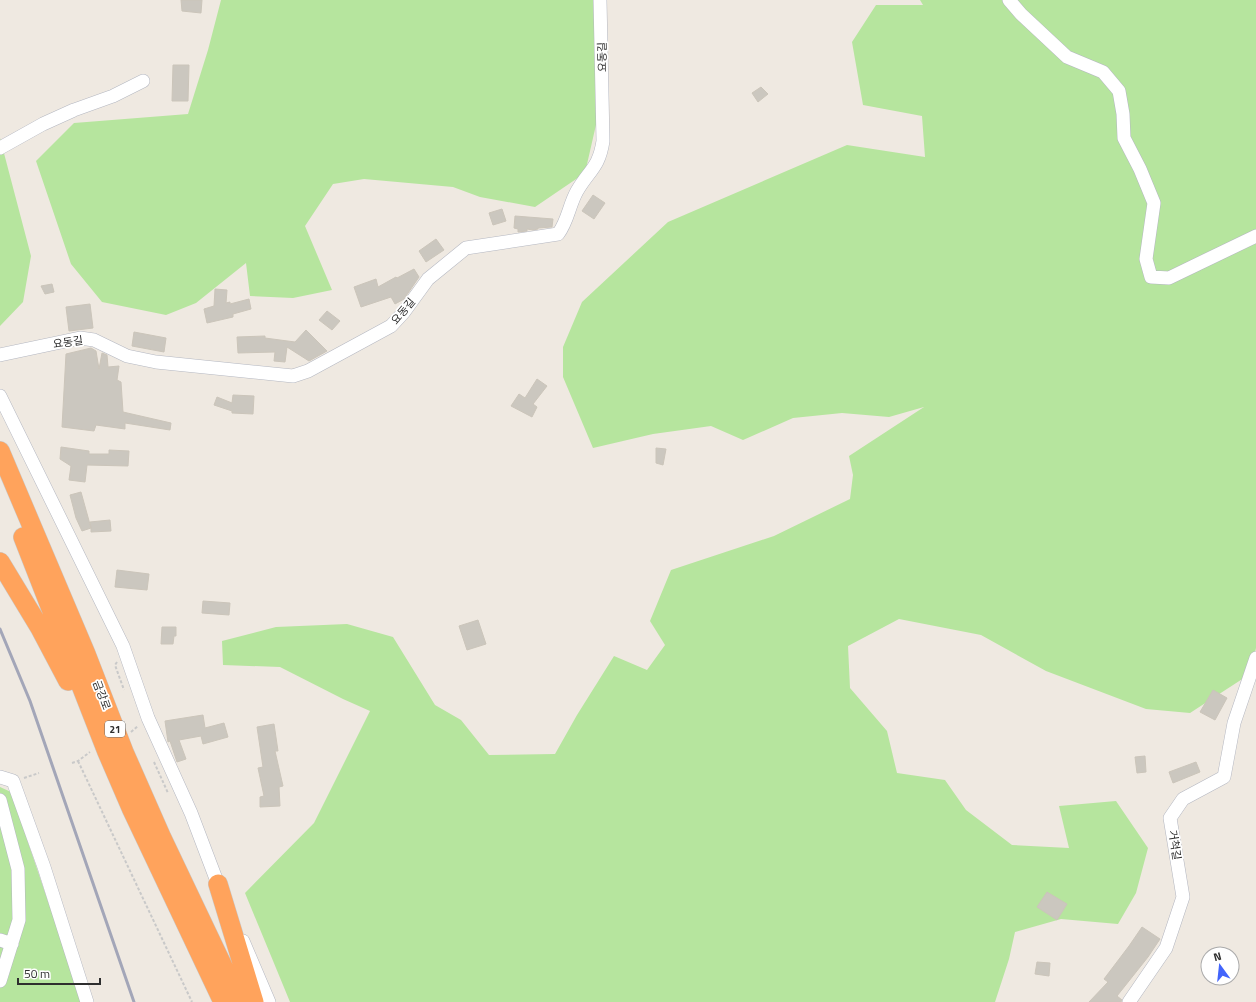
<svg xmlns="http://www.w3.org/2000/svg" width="1256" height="1002" viewBox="0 0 1256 1002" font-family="'Titillium Web','Noto Sans KR',sans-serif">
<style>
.green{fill:#b6e59e}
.building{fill:#cbc7bf;stroke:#cbc5ba}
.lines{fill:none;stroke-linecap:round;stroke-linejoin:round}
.minor-casing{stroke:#b4b7c1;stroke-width:14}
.highway-casing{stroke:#c9c9c9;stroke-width:20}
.path{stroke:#c9c9c9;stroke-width:2;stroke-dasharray:3 2;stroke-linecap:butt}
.minor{stroke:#fff;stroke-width:13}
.highway{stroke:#ffa35c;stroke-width:19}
.rail{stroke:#a3a6b8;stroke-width:3}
.labels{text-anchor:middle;stroke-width:3.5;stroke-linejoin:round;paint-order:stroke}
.shield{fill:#fff;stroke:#6d6d6d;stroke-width:1}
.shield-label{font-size:10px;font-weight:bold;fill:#2e2e2e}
.street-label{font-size:11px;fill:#2e2e2e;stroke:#fff}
</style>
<rect width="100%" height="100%" fill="#efe9e1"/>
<path class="green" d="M221,0h379l-2,116 -13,57 -50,34 -55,-10 -27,-10 -89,-8 -31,5 -28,42 27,64 -39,8 -43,-2 -4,-33 -50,40 -30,12 -64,-13 -31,-38 -35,-103 38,-38 114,-9 20,-64z
M920,0h336v648l-6,26 -60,39 -44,-4 -100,-38 -65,-36 -82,-16 -51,27 2,42 37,43 10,42 48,7 21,30 46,35 57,3 -10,-42 57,-5 32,47 -12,45 -18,31 -57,-5 -46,13 -6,27 -14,43h-705l-45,-109 69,-70 56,-112 -27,-12 -63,-32 -57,-2 -1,-24 54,-14 71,-3 46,13 42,68 26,15 28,35 66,-1 22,-39 37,-59 33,14 18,-25 -15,-24 21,-51 103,-34 76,-37 3,-24 -4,-19 75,-49 -35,10 -47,-4 -49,5 -50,22 -32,-14 -58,8 -60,14 -30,-71v-30l19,-45 86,-80 179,-77 78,12 -3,-41 -59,-11 -11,-63 24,-37h47z
M0,138l31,118 -8,46 -23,24z
M0,787l11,5 71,210h-82z"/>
<path class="building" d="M181,0h21l-1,13 -19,-2z
M173,65h16l-1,36h-16z
M761,87l7,7 -10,8 -6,-9z
M593,195l12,8 -11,16 -12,-8z
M502,209l4,12 -13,4 -4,-12z
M515,216l38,3 -1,8 -14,1v1l-5,1 -6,-1v2l-9,1v-3l-4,-1z
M436,239l8,11 -18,12 -7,-11z
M414,269l5,8 -15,22 -9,5 -4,-7 -30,10 -7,-20 22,-8 2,8 18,-10 1,1z
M52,284l2,8 -9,2 -4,-8z
M215,289l12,1 -1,13 4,-1v2l19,-5 2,10 -18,5v3l-26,6 -3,-14 10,-3z
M90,304l3,24 -24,3 -3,-24z
M327,311l13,10 -8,9 -13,-10z
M306,330l21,21 -18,10 -22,-14 -2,15 -11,-1 1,-9 -37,1 -1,-16 28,-1v2l30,4z
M134,332l32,6 -2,14 -32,-6z
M91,348l5,3 3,18 3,-16 5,2 1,12 11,-1 -2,14 4,2 2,30 48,11 -1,7 -45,-7v6l-29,-4 -2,6 -32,-4 4,-73z
M537,379l10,7 -14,18 4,3 -5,10 -21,-11 8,-12 6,4z
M233,395l21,1 -1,18 -21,-1v-2l-18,-6 3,-8 15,6z
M61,447l28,4v3h20v-4l20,1 -1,15 -41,-1 -2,17 -16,-2 2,-14 -11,-7z
M656,448l10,1 -3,16 -7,-2z
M81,492l10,36 -1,-6 20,-2 1,11 -20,1v-4l-9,3 -6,-13 -6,-23z
M117,570l32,4 -2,16 -32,-3z
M203,601l27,2 -1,12 -27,-2z
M478,620l8,24 -19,6 -8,-24z
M162,627h14v9h-2l-1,8h-12z
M1213,690l14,8 -12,22 -15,-8z
M203,715l2,13 19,-5 4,14 -25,7 -2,-8 -22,4 7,19 -9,3 -7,-21 -2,1 -3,-21z
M274,724l4,27h-3l8,35 -4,1 1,19 -20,1v-10l4,-1 -6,-28 5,-1 -6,-40z
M1145,756l1,16 -9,1 -2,-16z
M1196,762l4,10 -27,11 -4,-11z
M1047,892l20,12 -10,16 -20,-13z
M1142,927l18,12 -12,18 -31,39 5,4 -1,2h-32l19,-20 -4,-3 25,-33z
M1037,962l13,1 -1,13 -14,-2z"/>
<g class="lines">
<defs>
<path id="minor" d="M1009,0l12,14 46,43 36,15 16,19 4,23 1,24 16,31 14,34 -8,56 5,18 18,1 87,-42
M0,148l43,-24 31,-14 39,-14 30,-15
M0,355l80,-17 14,2 33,16 29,6 137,14 15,-5 83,-45 13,-14 24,-33 38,-31 92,-14c10,-13 11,-29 19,-43 12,-21 22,-23 26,-50l-3,-141
M0,396l123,250 25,72 43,95 30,79
M0,777l13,4 31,86 43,135
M0,800l18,69 1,51 -19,61
M0,940l12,4
M243,941l26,61
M1129,1002l37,-54 17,-51 -13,-79 13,-19 41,-22 10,-54 22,-65"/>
<path id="highway" d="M0,451l86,203 38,98 37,84 79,166
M23,537l84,215 25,58 91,192
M0,562l40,66 28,53
M218,884l36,118"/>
</defs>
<use href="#minor" class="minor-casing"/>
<use href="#highway" class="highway-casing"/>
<path class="path" d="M117,662l-2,3 9,25
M131,732l7,-6
M78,761l114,241
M154,762l14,31
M72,763l6,-2 12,-9
M24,778l15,-5"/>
<use href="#minor" class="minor"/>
<use href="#highway" class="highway"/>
<path class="rail" d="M0,629l30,72 104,301"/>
</g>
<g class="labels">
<rect class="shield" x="105" y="721" width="20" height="16" rx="3"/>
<g class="shield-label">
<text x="115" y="733">21</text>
</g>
<g class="street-label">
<text transform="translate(602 57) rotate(-91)" y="4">요동길</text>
<text transform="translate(403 311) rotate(-50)" y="4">요동길</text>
<text transform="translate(68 342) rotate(-8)" y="4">요동길</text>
<text transform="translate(102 695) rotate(69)" y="4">금강로</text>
<text transform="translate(1175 845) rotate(81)" y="4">거척길</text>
</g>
</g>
<g transform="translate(1220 966) rotate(345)"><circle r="19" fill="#ffffff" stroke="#ababab"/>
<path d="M0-3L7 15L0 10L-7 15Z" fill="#4264fb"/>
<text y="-6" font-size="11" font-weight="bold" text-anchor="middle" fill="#2e2e2e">N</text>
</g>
<path d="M18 978v6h82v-6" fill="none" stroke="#2e2e2e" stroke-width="2"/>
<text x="24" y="978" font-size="12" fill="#2e2e2e" stroke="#ffffff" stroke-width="3" paint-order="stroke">50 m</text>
</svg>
